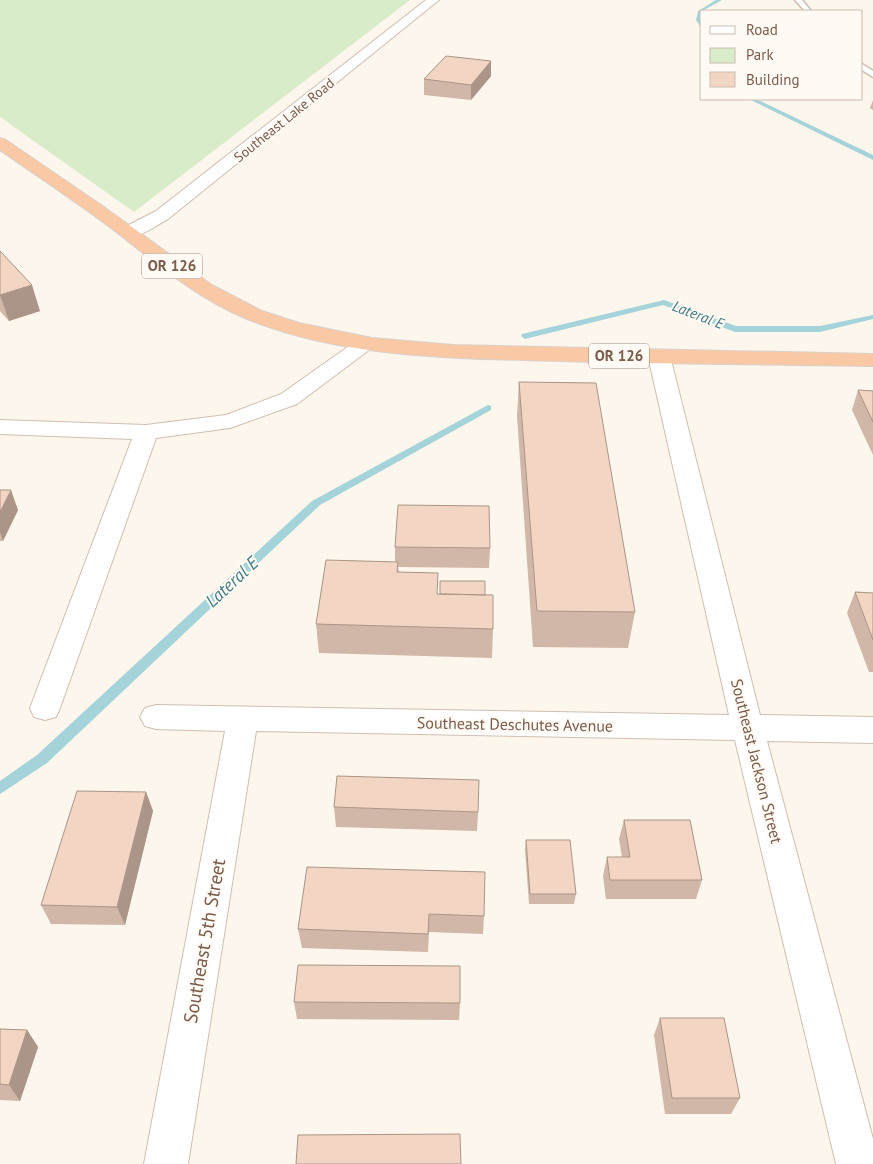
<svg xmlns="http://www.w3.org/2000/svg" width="873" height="1164" viewBox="0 0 873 1164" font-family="'PT Sans',sans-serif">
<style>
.green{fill:#d8ecc9}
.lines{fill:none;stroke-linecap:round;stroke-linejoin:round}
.stream{fill:#a5d3da;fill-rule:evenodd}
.service-casing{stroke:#d1beb0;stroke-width:3}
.minor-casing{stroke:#d1beb0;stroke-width:2}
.tertiary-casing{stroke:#d1beb0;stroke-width:2}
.trunk-casing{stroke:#dad1cd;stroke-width:2}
.service{fill:#fff;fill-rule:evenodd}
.minor{fill:#fff;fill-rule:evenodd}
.tertiary{fill:#fff;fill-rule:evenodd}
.trunk{fill:#f9c8a4;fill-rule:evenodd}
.wall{fill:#d1b7a8}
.shaded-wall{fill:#aa9588}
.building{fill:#f3d5c3;stroke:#aa9588}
.labels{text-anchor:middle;stroke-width:4;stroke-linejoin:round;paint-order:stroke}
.far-street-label{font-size:14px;fill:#7a5c4d;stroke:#fffaf3}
.shield{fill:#fffaf3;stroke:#a28b7f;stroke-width:1}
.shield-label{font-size:15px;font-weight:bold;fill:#7a5c4d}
.far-water-label{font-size:15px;font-style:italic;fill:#437c86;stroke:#fffaf3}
.street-label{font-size:16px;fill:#7a5c4d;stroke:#fffaf3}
.water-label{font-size:18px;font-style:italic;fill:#437c86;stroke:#fffaf3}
.near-street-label{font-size:19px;fill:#7a5c4d;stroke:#fffaf3}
</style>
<rect width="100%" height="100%" fill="#fdf6ec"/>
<path class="green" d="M0,0h410l-276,212 -134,-95z"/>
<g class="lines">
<path class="stream" d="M716,0h6l-20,11v15h-2l-4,-6 2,-9z
M749,99h7l117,56v5z
M664,300l72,26h84l53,-11v4l-53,13h-85l-72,-27 -138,34 -4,-3 1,-2z
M488,405l3,1v4l-171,95 -273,258 -47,31v-13l37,-26 275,-254z"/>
<defs>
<path id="service" d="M795,0h7l9,11h-6z
M862,64l11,7v6l-11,-7z"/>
<path id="minor" d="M366,337l7,2 4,4 -4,4 -76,57 -67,24 -74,10 -96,270 -4,9 -11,3 -11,-3 -4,-9 102,-269 -132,-5v-14l146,5 80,-10 55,-21 78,-55z
M659,350l8,1 3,5 90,359 113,2v26l-106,-2 106,398v25h-37l-101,-424 -479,-9 -68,433h-44l81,-433 -69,-2 -11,-3 -5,-9 5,-9 11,-3 573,10 -81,-359 3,-5z"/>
<path id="tertiary" d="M426,0h13l-271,219c-13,7 -30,21 -45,17l-3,-4 3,-4 33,-17z"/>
<path id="trunk" d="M0,138l6,2 98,67 108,78 50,26 37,12 73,15 82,7 419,9v12c-104,-2 -209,-2 -313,-5 -104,-3 -215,-2 -313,-42 -51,-21 -93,-58 -136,-91 -36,-27 -74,-52 -111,-78z"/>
</defs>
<use href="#service" class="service-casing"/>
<use href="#minor" class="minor-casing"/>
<use href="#tertiary" class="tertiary-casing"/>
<use href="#trunk" class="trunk-casing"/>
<use href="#service" class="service"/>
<use href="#minor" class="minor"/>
<use href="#tertiary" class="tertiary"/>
<use href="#trunk" class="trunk"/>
</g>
<path class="wall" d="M491,61v15l-20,24 -47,-5v-16z
M873,100v10l-3,-2z
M0,251l40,60 -31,10 -9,-10z
M519,382l116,230 -7,36 -95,-1 -16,-231z
M858,390l15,1v64l-21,-45z
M0,490l18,20 -15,31h-3z
M395,547l95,1 -1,20 -91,-1 1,5 39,22 47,1 8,34 -1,29 -173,-5 -3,-29 79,-62z
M855,592l18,1v79h-4l-22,-59z
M146,792l7,19 -28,114 -74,-1 -10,-19z
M334,807l144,5 -1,19 -141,-4z
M624,820l78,60 -6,19h-90l-3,-23 4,-19h15l-3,-18z
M526,840l50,54 -2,10h-45l-4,-54z
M307,867l177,49 -1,18 -54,-2 -1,20 -126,-4 -4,-19z
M294,1002l166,1 -1,17 -162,-1z
M660,1018l80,80 -9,16h-66l-11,-79z
M0,1029l27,1 11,17 -18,54 -20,-1z"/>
<path class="shaded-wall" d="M491,61v15l-20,24v-15z
M32,285l8,26 -31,10 -9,-26z
M11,490l7,20 -15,31 -3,-9v-20z
M146,792l7,19 -28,114 -8,-18z
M27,1030l11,17 -18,54 -11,-16z"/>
<path class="building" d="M446,56l45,5 -20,24 -47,-6z
M0,251l32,34 -32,10z
M519,382l77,1 39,229 -98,-1z
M858,390l15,1v31z
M0,490h11l-11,22z
M398,505l91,1 1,42 -95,-1z
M326,560l72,2 -1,10 41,1 -1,21 56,1v34l-177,-5z
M440,581h45v14l-45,-1z
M855,592l18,1v47z
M337,776l142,4 -1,32 -144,-5z
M77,791l69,1 -29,115 -76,-2z
M624,820h66l12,60h-92l-3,-23h23z
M526,840h44l6,54h-46z
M307,867l178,5 -1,44 -55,-2 -1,20 -130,-5z
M298,965l162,1v37l-166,-1z
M660,1018h64l16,80h-68z
M0,1029l27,1 -18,55 -9,-1z
M460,1134l1,30h-165l2,-29z"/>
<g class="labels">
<g class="far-street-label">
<text transform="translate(284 120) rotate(-39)" y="5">Southeast Lake Road</text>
</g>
<g class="shield">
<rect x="142" y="253.5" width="60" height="25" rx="4"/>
<rect x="589" y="343.5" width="60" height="25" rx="4"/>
</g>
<g class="shield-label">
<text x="172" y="271">OR 126</text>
<text x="619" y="361">OR 126</text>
</g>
<g class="far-water-label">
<text transform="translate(698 315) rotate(21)" y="5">Lateral E</text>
</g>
<g class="street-label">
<text transform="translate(515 724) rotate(1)" y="6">Southeast Deschutes Avenue</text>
<text transform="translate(757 761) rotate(76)" y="6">Southeast Jackson Street</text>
</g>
<g class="water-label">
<text transform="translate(232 582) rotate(-43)" y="6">Lateral E</text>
</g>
<g class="near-street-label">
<text transform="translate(204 941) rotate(-80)" y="7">Southeast 5th Street</text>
</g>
</g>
<rect x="700" y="10" width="162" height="90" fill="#fffaf3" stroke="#cabbb1"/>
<rect x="710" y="26" width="25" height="8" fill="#ffffff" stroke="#cabbb1"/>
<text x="746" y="35" font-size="15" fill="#7a5c4d">Road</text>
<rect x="710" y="48" width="25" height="15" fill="#d8ecc9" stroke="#cabbb1"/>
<text x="746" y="60" font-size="15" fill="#7a5c4d">Park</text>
<rect x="710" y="72" width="25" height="15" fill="#f3d5c3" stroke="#cabbb1"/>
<text x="746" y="85" font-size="15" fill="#7a5c4d">Building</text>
</svg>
